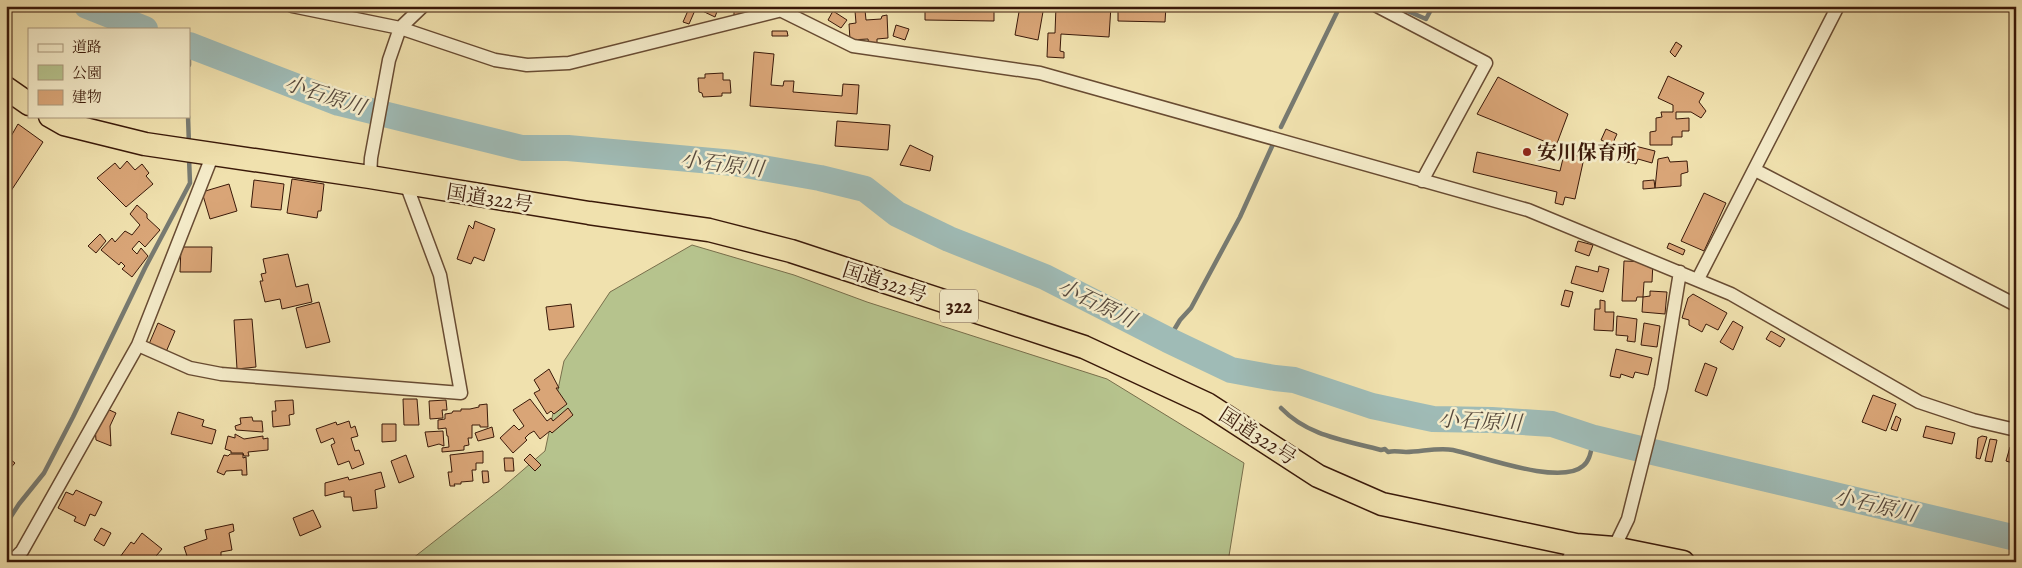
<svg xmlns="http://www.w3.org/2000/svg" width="2022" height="568" viewBox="0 0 2022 568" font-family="Alegreya,'Noto Serif JP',serif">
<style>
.green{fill:#b6c38d;stroke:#786e4b}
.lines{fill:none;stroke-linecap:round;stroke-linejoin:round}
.stream{stroke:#777a71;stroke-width:4.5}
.river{stroke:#9fbbb6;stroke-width:26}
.building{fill:#d9a577;stroke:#3a1909}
.street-casing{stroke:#684b32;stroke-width:15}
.highway-casing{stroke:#3a1909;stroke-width:25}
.street{stroke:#f5ecca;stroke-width:12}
.highway{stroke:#f0e1ae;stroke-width:22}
.poi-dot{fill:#8f2418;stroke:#f5ecca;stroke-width:2}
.labels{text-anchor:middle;stroke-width:5;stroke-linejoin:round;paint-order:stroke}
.shield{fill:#f5ecca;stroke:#725843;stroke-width:1}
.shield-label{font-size:19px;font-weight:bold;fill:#3a1909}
.poi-label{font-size:20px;font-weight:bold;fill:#3a1909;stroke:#f5ecca;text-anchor:start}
.street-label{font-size:20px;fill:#3a1909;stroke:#f5ecca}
.water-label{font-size:21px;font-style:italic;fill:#584a3d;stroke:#f5ecca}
</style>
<rect width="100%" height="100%" fill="#f0e1ae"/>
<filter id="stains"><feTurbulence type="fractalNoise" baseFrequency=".004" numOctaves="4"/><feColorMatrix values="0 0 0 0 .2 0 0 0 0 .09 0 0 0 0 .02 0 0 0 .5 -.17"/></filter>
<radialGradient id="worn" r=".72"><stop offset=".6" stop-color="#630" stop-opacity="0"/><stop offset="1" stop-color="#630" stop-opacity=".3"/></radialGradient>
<path class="green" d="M692,245l102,30 73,27 240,77 137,84 -16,99h-820l93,-73 44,-38 19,-90 46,-69z"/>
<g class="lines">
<path class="stream" d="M1396,6l30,13 7,-13
M189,65v-19
M188,116l1,29
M1281,127l59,-121
M1168,340l12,-20 11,-12 49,-91 34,-75
M1281,408c27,28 63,32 100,42l4,-1 3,3c7,-2 11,0 18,0 15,0 32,-5 47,-2 28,6 107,36 130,16 8,-6 8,-18 11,-28
M6,524l13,-20 25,-31 29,-56 72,-149 45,-85 -1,-25"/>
<path class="river" d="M87,6l58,23
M189,45l150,58 183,45h46l166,15 86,15 45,11 32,25 52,25 96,38 123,63 63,30 44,8 19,2 78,26 61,13 59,1 60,4 42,14 422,100"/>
</g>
<path class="building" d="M690,6h29l-4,11 -19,-9 -7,16 -6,-2z
M734,6h16v11l-16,1z
M930,6h64v15l-69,-1v-12z
M1020,6h24l-6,34 -23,-5z
M1056,6h55l-2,31 -48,-3 -1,17 4,1v6l-17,-1 1,-24h7z
M1118,6h48l-1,16 -47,-1z
M865,10l1,10 15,-1 1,-3 5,-1 1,23 -11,1v6l-8,1 -1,-7 -18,1 -1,-16 7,-1 -1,-12z
M833,11l14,9 -6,8 -13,-8z
M896,25l13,4 -4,11 -12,-4z
M772,31h15l1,5h-16z
M1676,42l6,4 -7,11 -5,-5z
M754,52l20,2 -3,31 12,1 1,-5h10l-1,11 49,4 1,-12 16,1 -2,29 -107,-8z
M723,73v7h7l1,13h-9v3l-19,1 -1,-4 -3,-1 -1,-14h7v-4z
M1668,76l36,17 -5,9 7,9 -5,7 -10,-6h-15v7l13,-1v13h-7v6h-10v8h-22v-13l6,-1v-13l6,-1 -1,-5h12v-7l-15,-7z
M1498,77l70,37 -12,32 -79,-32z
M837,121l53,4 -2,25 -53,-4z
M18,124l25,18 -36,55 -1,-52z
M1606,129l11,5 -5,11 -11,-5z
M1627,144l28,7 -3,12 -14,-4 -2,5 -13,-3z
M910,145l23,11 -3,15 -30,-6z
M1566,146l10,2 -2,7 10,3 -9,41 -10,-2 -2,8 -8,-2 2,-11 -84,-20 4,-20 83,19z
M1668,157l2,5 17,-1 1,11 -7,2v12l-26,2 3,-29z
M127,161l8,9 7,-6 7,9 -3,3 7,8 -27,23 -29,-29 18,-15 5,6z
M292,179l32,5 -3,27h-3l-1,7 -30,-5z
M254,180l30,4 -3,26 -30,-3z
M1654,180l1,8 -12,1v-8z
M229,184l8,27 -27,8 -8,-27z
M1704,193l22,10 -22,48 -23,-10z
M137,205l10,9v4l13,12 -15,17 -6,-6 -7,8 5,5 4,-6 7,8 -16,21 -10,-8 3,-3 -4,-4 -2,3 -18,-15 11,-12 3,4 10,-11 7,4 8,-10 -10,-11z
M475,221l20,8 -11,32 -10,-4 -3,7 -14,-5 12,-34 4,4z
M100,234l6,7 -10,12 -8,-7z
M1578,241l15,4 -4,11 -14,-5z
M1669,243l16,7 -2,5 -16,-7z
M181,247h31l-1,25h-31z
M288,254l8,33 12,-3 4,18 -30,7 -2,-10 -15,3 -5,-21h3l-2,-7 5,-1 -3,-14z
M1624,261l29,1 -1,20h-8l-1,15h-6l-1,4h-14z
M1576,266l22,6 1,-6 10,3 -6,23 -32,-9z
M1565,290l8,2 -4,15 -8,-2z
M1650,291l17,1 -2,22 -23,-2 1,-15 7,-1z
M1693,294l34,19 -9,17 -12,-6 -4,8 -13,-7v-5l-7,-2 6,-20z
M1600,300l5,1v11h9l-1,19 -19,-1 1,-21h5z
M319,302l11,40 -24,6 -10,-40z
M571,304l3,23 -25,3 -3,-23z
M1617,316l20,3 -2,23 -8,-1 1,-5 -12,-1z
M252,319l4,48 -19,2 -3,-49z
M1733,321l10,6 -10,23 -13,-8z
M158,323l17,8 -9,21 -17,-8z
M1644,323l16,3 -3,21 -16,-2z
M1771,331l14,8 -5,8 -14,-8z
M1616,349l36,9 -4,17 -13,-3 -2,6 -12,-4 -1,4 -10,-2z
M1705,363l12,5 -10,28 -12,-5z
M549,369l10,19h-3l11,16 -13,10 -3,-3 -4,3 -13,-21 6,-3 -6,-10z
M1873,395l23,9 -10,27 -24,-9z
M403,399h14l2,26h-15z
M530,399l17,22 4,-3 2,3 15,-13 5,7 -21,18 -2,-2 -10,8 -6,-8 -5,3 -4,4 2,2 -14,13 -13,-15 14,-13 5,5 5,-4 -11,-16z
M293,400l1,14 -5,1 1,10 -17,2 -1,-16h4l-1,-10z
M446,400l1,10h-5l1,8 -13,1 -1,-18z
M487,404l1,23h-8v-2h-8v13h-4l1,7 -5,1v4l-22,2v-4l7,-1 -1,-11h-1l-1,-8 -8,1v-9l7,-1v-5l7,-1 1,-2h8v-2h9l9,-2v-2z
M105,408l11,5 -6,13 1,20 -15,-6 -1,-13z
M178,412l26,8 -2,6 14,4 -4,14 -41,-10z
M1896,416l5,3 -4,12 -6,-2z
M252,417l1,4h9l1,11 -27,-2 -1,-4 6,-2 -1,-6z
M349,421l2,7 4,-2 3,10 -7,2 4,13 4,-1 5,14 -12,5 -3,-8 -11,4 -7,-20 4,-2 -2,-5 -12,5 -5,-14 20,-7 1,3z
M382,424h14v17l-14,1z
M1926,426l29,7 -3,11 -29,-7z
M492,427l2,10 -16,4 -3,-8z
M443,431l1,15 -5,-2 -11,3 -3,-15z
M235,434l9,5 19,-3v3l5,-1v12l-20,2 1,4h-5l-1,-3h-12v-2l-6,-2 3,-13 7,2z
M1982,436l5,1 -7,22 -4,-1 2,-20z
M1990,439l7,1 -5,22 -7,-1z
M2015,442h1v22l-10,-3 4,-14 4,1z
M483,451v12h-7v7h-4l1,11 -12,1v2h-7l1,2h-5l-2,-14h4l-2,-17z
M230,454h13v4l3,-1 1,18h-5v-5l-16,1 -2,4 -7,-3 7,-17 4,1z
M530,454l11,11 -6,6 -11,-11z
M406,455l8,22 -15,6 -8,-22z
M6,456l9,7 -9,10z
M504,458h9l1,13h-9z
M482,471h6l1,11 -6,1z
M381,472l4,15 -10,3 2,18 -24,3 -2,-14h-7v-6l-19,5v-13l23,-6 1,3z
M76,490l26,12 -7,14 -5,-2 -5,12 -11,-5 2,-4 -18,-9 8,-16 7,3z
M313,510l8,17 -21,9 -7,-18z
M233,524l1,7 -5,2 3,17 -11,2v10h-38l-1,-4 5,-2 -3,-9 23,-8 -2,-9z
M101,528l10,5 -7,13 -10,-6z
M142,533l20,16 -11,13 -34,-1 14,-19 3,2z"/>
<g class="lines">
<defs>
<path id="street" d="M292,6l108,22 95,32 32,5 42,-2 229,-57
M772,6l81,40 187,27 488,137 203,84 188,108 54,18 43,10
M1377,6l109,57 -64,118
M1755,170l261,135
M370,177l1,-19 18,-98 11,-32 23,-22
M1698,279l140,-273
M138,345l52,23 31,6 240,19 -21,-118 -34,-91
M1614,548l14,-29 33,-131 19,-116
M11,562l11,-11 116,-206 75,-191
M1567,562l9,-17"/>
<path id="highway" d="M6,88l23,16
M50,116l14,8 81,20 225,33 219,36 120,17 82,21 293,96 123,57 111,72 64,28 194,41 38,3 69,14"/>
</defs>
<use href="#street" class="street-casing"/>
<use href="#highway" class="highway-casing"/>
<use href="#street" class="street"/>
<use href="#highway" class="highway"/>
</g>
<circle class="poi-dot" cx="1527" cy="152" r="5"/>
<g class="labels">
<rect class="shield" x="940" y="289.5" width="38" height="33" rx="4"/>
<g class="shield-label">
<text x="959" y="313">322</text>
</g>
<g class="poi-label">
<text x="1537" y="159">安川保育所</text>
</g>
<g class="street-label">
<text transform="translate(490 198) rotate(9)" y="7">国道322号</text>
<text transform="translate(885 282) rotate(18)" y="7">国道322号</text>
<text transform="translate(1258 436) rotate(33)" y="7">国道322号</text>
</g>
<g class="water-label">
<text transform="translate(325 95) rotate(18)" y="7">小石原川</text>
<text transform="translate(722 164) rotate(7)" y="7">小石原川</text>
<text transform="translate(1097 303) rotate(26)" y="7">小石原川</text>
<text transform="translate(1480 421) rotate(3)" y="7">小石原川</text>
<text transform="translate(1875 505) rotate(13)" y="7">小石原川</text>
</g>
</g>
<rect width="2022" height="568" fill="none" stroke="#f0e1ae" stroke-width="25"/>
<rect x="8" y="8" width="2007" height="553" fill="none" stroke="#3a1909" stroke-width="2.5"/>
<rect x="12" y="12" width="1997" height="543" fill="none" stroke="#3a1909"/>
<rect x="28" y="28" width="162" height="90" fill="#f5ecca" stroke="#aa987d"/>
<rect x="38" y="44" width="25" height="8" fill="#f5ecca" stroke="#aa987d"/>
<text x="72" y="52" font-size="15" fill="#3a1909">道路</text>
<rect x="38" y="65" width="25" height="15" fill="#b6c38d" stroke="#aa987d"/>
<text x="72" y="78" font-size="15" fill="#3a1909">公園</text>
<rect x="38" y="90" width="25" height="15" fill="#d9a577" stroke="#aa987d"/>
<text x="72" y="102" font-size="15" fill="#3a1909">建物</text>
<rect width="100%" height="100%" filter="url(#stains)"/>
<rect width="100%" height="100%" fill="url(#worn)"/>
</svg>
